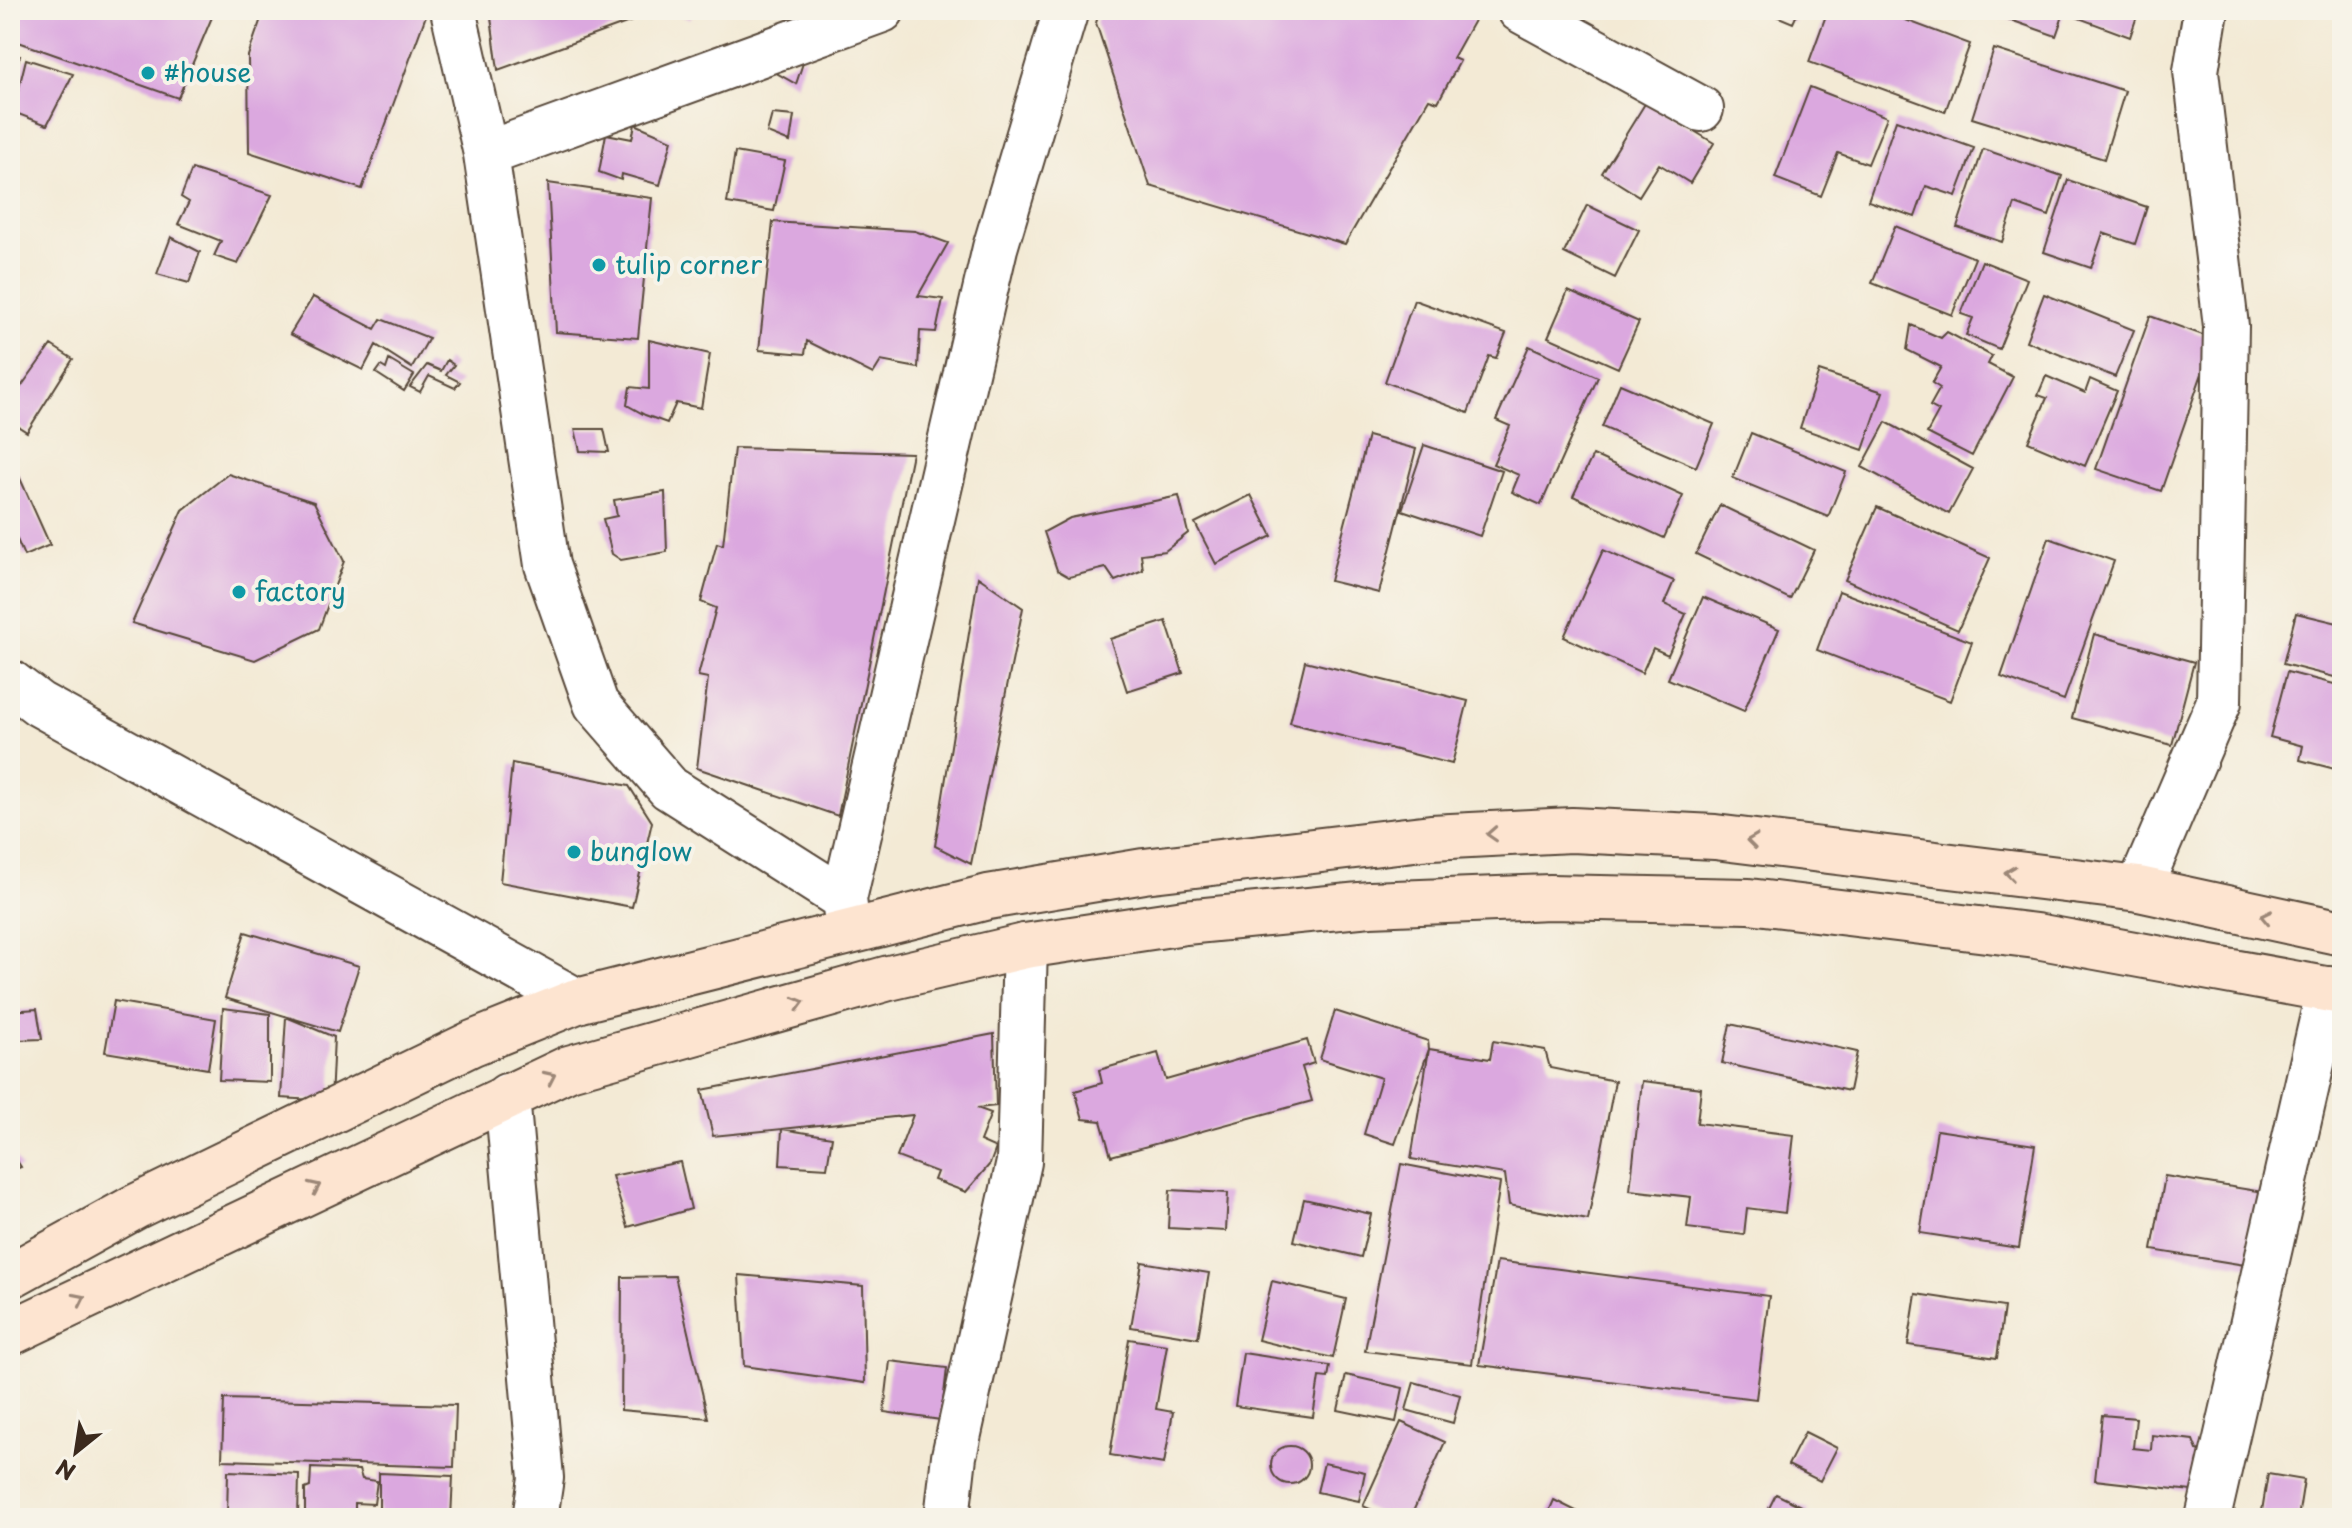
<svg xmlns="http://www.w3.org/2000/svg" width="2352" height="1528" viewBox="0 0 2352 1528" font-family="'Playpen Sans',sans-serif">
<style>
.building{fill:#dba8df}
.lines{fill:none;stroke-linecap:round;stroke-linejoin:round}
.minor-casing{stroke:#574739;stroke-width:48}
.secondary-casing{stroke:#574739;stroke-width:48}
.minor{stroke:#fff;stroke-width:44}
.secondary{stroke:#fde4d0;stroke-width:44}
.oneway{stroke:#9c8777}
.culture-dot{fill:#0f9aa8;stroke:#f7f3e8;stroke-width:3}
.labels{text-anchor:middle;stroke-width:8;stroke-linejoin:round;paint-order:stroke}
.culture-label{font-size:26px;fill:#0d838f;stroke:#f7f3e8;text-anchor:start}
</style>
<rect width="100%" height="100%" fill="#f7f3e8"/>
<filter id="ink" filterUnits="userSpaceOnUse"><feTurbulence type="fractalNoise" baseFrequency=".0125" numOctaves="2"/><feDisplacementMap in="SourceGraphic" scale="16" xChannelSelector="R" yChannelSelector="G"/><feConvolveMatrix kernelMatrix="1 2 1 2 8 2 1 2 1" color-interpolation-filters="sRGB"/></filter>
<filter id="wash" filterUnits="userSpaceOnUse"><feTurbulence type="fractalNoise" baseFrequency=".006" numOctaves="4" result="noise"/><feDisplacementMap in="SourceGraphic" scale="32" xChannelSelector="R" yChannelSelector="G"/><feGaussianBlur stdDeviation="1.8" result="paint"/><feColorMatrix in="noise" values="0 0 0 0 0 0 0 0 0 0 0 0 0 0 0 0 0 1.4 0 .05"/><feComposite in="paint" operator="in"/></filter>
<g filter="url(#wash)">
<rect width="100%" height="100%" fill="#f3ead5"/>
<g id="blocks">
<path class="building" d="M10,10h205l-37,88 -168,-59z
M264,10h164l-66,179 -113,-37 -1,-96z
M490,10h172l-164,60z
M667,10h30l-8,9z
M1100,10h367l10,5 -24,43 7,3 -22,41 -9,-3 -84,145 -195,-58 -54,-163z
M1762,10h37l-6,13z
M1828,10h51l91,34 -25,68 -136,-50z
M1982,10h83l-9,26z
M2078,10h61l-9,27 -54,-20z
M1994,49l131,42 -21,68 -132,-41z
M10,53l10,3 -10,27z
M805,57l-9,27 -23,-13z
M26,59l47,15 -26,51 -34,-13z
M1810,87l77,30 -19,47 -30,-11 -17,43 -46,-18z
M1646,102l68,41 -24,40 -31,-19 -20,32 -37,-23z
M772,114l22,2 -4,26 -23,-9z
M1896,120l78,28 -18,48 -30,-10 -11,31 -47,-16z
M635,124l37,16 -12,45 -38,-11 -1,6 -22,-8 7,-38 26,5z
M1983,149l79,27 -13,40 -34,-12 -13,38 -45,-15z
M735,152l50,9 -11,50 -47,-8z
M192,169l80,26 -34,69 -24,-8 7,-15 -43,-17 11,-22 -8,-5z
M2068,180l79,27 -12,37 -32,-11 -12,35 -47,-16z
M548,183l104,15 -14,140 -82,-6z
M1587,205l52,25 -24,48 -51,-25z
M773,222l142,9 33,12 -30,53 25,3 -7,33 -16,-1 -2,37 -37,-7 -8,13 -66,-33 -2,13 -46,-4z
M1895,226l80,32 -23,57 -80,-32z
M171,237l29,15 -11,31 -32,-9z
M1982,261l45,18 -28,70 -33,-14 7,-17 -12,-4z
M1568,291l71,31 -21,46 -70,-31z
M2044,294l90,36 -19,47 -89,-36z
M313,297l62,32 6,-10 48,19 -17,30 -36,-23 -13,25 -73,-36z
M1414,300l92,33 -10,25 -7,-2 -21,57 -83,-31z
M2150,316l64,23 -53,152 -65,-22z
M1911,325l30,13 6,-6 45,24 -4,8 25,13 -41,79 -45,-23 12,-22 -9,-5 10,-18 -8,-5 9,-16 -34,-17z
M649,340l61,14 -9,54 -25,-5 -9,20 -22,-8 -18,-10 3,-18 19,2z
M51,345l22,14 -46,73 -17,-11v-19z
M1529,346l69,31 -57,128 -29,-13 7,-17 -26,-11 17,-38 -14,-6z
M389,360l25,15 -10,16 -28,-18 5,-7 5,3z
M447,360l7,5 -8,10 14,7 -5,6 -26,-12 -9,16 -10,-5 17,-22 14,6z
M1819,371l64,21 -20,58 -63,-22z
M2046,376l39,17 5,-14 27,12 -32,75 -57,-24 19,-44 -9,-3z
M1620,384l94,40 -18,43 -94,-40z
M1886,422l87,47 -24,45 -87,-47z
M575,429h29l5,23 -29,-1z
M1751,433l95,39 -18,45 -95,-39z
M1368,436l48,13 -37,144 -49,-12z
M1424,445l78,26 -22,65 -78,-26z
M734,448l178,5 -74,363 -141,-48 11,-90 -10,-2 18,-68 -15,-6 16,-59 6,2z
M1593,455l90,41 -19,42 -91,-42z
M10,456l40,89 -26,11 -14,-33z
M228,474l86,28 30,59 -25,68 -64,31 -123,-37 51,-113z
M665,492l2,60 -46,8 -9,-6 -9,-35 14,-3 -3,-16z
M1251,495l21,41 -56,28 -21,-41z
M1179,496l9,37 -23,18 -24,3 2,16 -28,11 -9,-13 -37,9 -12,-7 -13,-38 26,-14z
M1720,505l94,45 -24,49 -94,-45z
M1877,507l113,51 -32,72 -113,-50z
M2049,538l65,23 -50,139 -63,-23z
M1603,550l71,31 -10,23 22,10 -18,41 -15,-7 -11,25 -78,-36z
M978,577l45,31 -52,256 -36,-18z
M1839,591l133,51 -22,59 -133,-51z
M1703,597l76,32 -35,82 -76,-32z
M2296,613l46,11v55l-59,-15z
M1166,621l17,52 -56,18 -17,-52z
M2094,634l100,28 -22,83 -100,-27z
M1305,661l163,40 -16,63 -162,-41z
M2287,672l55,14v74l-3,10 -39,-10 3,-14 -33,-9z
M512,763l117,23 23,36 -20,85 -132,-25z
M245,932l114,34 -21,66 -113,-34z
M114,1001l102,18 -8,50 -103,-17z
M223,1008l47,6v68l-51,-2z
M37,1009l5,30 -27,1 -5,-13v-16z
M1335,1011l93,30 1,8 -34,95 -31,-10 17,-56 -61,-19z
M286,1017l48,20 -3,64 -50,-3z
M1730,1024l127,28 -8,39 -127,-28z
M994,1034l2,72 -19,2 14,5 -11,28 16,7 -6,16 -24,28 -32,-12 3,-8 -40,-15 16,-42 -131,14 50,8 -5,31 -47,-3 2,-36 -69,7 -11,-46z
M1307,1040l7,23 -12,4 10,34 -201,55 -10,-35 -18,-2 -8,-28 27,-8 -3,-13 59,-17 8,27z
M1493,1041l52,9 5,18 65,13 -27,139 -79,-15 -4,-31 -94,-15 18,-110 61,10z
M1642,1081l59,7 -4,35 97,12 -9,78 -38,-5 -3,27 -57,-7 4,-31 -61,-7z
M1937,1130l98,15 -16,103 -99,-15z
M10,1150l11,17 -11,4z
M680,1162l11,47 -63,18 -16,-51z
M1401,1164l99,19 -28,181 -107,-13z
M2165,1176l98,16 -12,74 -99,-16z
M1170,1190l58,3 -2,38 -58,-3z
M1304,1199l67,15 -10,43 -67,-16z
M1497,1261l272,35 -13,103 -277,-34z
M1142,1262l67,11 -11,65 -67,-11z
M739,1275l124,11 2,97 -121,-17z
M675,1276l33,142 -87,-8 1,-133z
M1272,1281l74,18 -13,59 -75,-18z
M1916,1294l88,13 -7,51 -89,-13z
M1129,1339l38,6 -11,64 17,3 -9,52 -54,-9z
M1243,1353l87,13 -2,12 -9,-1 -6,40 -78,-11z
M890,1361l57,7 -6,52 -57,-8z
M1346,1375l57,13 -7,34 -58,-12z
M1414,1382l46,13 -7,28 -47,-13z
M224,1399l232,6 -2,62 -232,-7z
M2102,1415l34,3 -3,30 18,2 1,-15 41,5 4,10 16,2 -4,41 -114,-13z
M1401,1422l44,20 -35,76h-20l-27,-12z
M1805,1432l32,16 -17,33 -32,-16z
M1271 1465a19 19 0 1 1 38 0a19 19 0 1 1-38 0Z
M1324,1463l41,9 -6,29 -42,-9z
M311,1468l48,2 3,9 15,2 -3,23 -19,-1v15h-50v-29l5,-2z
M228,1471l71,3 -1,44h-71z
M379,1473l74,3 -2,42 -72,-3z
M2268,1474l36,6 -6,38 -37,-1z
M1776,1494l33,16 -4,8h-41z
M1554,1500l28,14 -2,4h-34z"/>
</g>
</g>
<g filter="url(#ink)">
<use href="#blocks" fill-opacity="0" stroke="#574739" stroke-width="2"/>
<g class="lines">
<defs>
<path id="minor" d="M453,10l33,144 61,411 49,139 73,84 175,111 4,32
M1520,10l181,99
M486,154l396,-144
M10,682l29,22 538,297
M2139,889l80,-187 7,-376 -30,-255 10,-61
M844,899l151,-651 71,-238
M507,1096l34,382 -6,40
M947,1518l7,-62 65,-294 6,-216
M2208,1518l121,-529"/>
<path id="secondary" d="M10,1276l125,-69 338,-164 104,-42 411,-104 156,-26 287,-34 141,-7 143,7 424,52 203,44
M10,1333l559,-265 320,-90 136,-32 160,-24 185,-18 180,-7 199,4 287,35 306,56"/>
</defs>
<use href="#minor" class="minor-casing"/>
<use href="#secondary" class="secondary-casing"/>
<use href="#minor" class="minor"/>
<use href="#secondary" class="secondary"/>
</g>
<defs><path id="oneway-chevron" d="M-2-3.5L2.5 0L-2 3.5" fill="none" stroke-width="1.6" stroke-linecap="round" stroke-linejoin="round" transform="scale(2)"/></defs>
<g class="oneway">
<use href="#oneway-chevron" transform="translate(1492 834) rotate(177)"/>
<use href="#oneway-chevron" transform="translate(1752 841) rotate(-173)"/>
<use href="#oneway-chevron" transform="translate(2010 873) rotate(-173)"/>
<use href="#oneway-chevron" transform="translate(2266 917) rotate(-168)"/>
<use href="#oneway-chevron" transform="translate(799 1003) rotate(-16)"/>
<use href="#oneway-chevron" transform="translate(550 1077) rotate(-25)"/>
<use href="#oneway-chevron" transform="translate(315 1187) rotate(-25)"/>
<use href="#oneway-chevron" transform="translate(80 1299) rotate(-26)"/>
</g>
</g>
<g class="culture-dot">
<circle cx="148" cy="73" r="8"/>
<circle cx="599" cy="265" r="8"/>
<circle cx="239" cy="592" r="8"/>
<circle cx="574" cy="852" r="8"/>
</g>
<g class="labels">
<g class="culture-label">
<text x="164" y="82">#house</text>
<text x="615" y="274">tulip corner</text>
<text x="255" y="601">factory</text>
<text x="590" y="861">bunglow</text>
</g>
</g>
<rect width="2352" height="1528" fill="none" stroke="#f7f3e8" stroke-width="40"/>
<g transform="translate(76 1452) rotate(210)" stroke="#f7f3e8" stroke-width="6" paint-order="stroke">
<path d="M0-6L14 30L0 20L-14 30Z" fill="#3b2a1e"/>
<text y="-12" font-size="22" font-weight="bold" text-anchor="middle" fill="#3b2a1e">N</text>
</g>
</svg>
